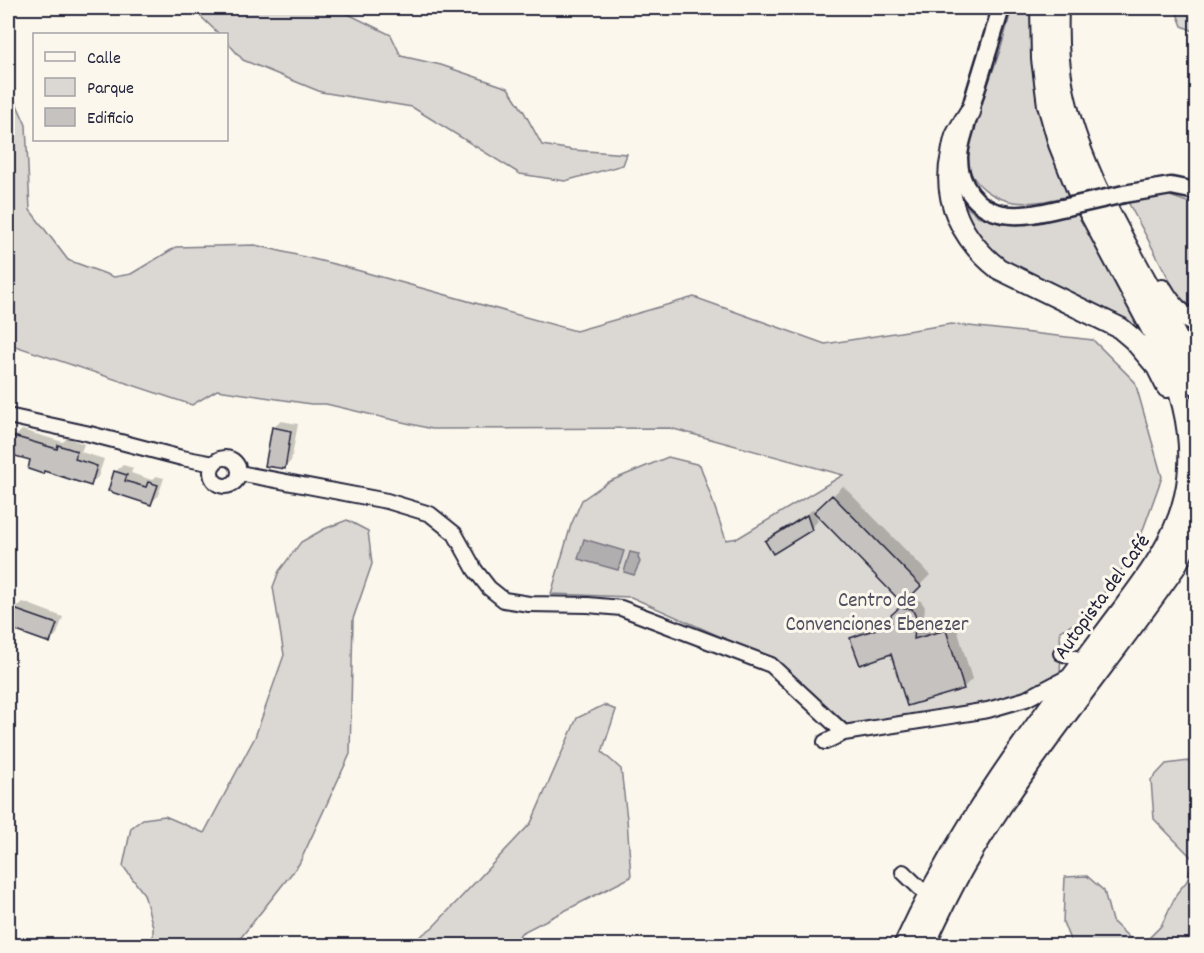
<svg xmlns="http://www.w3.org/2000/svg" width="1204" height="953" viewBox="0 0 1204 953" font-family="Dekko,sans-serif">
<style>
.green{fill:#dbd8d3;stroke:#7e7d87;stroke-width:1.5}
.water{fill:#b1aeb0;stroke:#787681;stroke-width:1.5}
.shadow{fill:#0003}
.building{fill:#c6c2c0;stroke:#22223b;stroke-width:1.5}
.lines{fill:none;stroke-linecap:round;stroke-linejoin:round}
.minor-casing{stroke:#22223b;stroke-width:18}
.major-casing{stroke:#22223b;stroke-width:21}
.highway-casing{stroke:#22223b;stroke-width:24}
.minor{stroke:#fbf7ec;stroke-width:14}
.major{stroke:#fbf7ec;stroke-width:16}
.highway{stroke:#fbf7ec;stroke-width:20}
.major-bridge-casing{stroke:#22223b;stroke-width:21;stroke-linecap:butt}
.major-bridge{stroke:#fbf7ec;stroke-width:16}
.labels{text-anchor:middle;stroke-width:6;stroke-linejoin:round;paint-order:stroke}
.street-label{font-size:21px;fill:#22223b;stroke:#fbf7ec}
.park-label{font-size:21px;fill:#505061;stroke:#fbf7ec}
</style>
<rect width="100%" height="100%" fill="#fbf7ec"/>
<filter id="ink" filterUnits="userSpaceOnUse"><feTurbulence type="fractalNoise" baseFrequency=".0167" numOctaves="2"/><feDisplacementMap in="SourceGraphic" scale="12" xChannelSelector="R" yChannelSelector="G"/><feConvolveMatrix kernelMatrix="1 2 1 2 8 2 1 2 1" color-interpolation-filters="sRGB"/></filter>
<g filter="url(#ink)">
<path class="green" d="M192,8h144l55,27 10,21 40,9 67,23 16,24 18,33 31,5 54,4 -4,11 -58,16 -45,-7 -108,-67 -91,-15 -78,-32 -16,-18 -1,-8h-7z
M1012,8h22l39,187c-19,4 -40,10 -59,7 -20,-3 -44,-18 -46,-40 -1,-9 2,-19 4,-27 7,-27 17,-53 26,-79 6,-16 9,-32 14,-48z
M1175,8h21v24l-14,-6z
M8,92l5,4 13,29 4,85 38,50 46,17 17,-3 45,-27 79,-2 87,21 234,65 118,-34 131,47 126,-20 142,16 42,42 27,95 -27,75 -51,67 -24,12 1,22 -1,20 -54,27 -46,10 -113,14 -67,-61 -149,-66 -80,-3 20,-69 11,-25 26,-18 60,-25 32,8 26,75 12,-2 105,-63 -173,-47 -238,1 -106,-25h-15l-94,-14 -25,15 -183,-61 -1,-3z
M957,192l11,16 10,8 23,8 25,1 52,-12 40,75 43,73 -167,-102 -24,-27z
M1151,194l19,2 26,9v103l-5,-2 -13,-10 -50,-94z
M1177,324l8,5 11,3v28z
M347,520l21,11 4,33 -19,55 -3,135 -51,110 -64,81h-82v-18l-9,-33 -21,-28 8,-38 12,-9 22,-3 39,17 51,-96 29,-82 -11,-68 6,-16 22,-29 23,-13z
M604,705l12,5 -14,42 19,17 6,50 4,58 -110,56 -7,12h-106l25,-18 98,-104 46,-105z
M1196,760v185h-54l19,-19 16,-33 10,-12 6,-22 -39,-40 -3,-39 15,-16z
M1087,876l17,15 8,30 25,24h-65l-9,-23 2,-45z"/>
<path class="water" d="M584,539l40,12 -6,19 -40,-11z
M630,552l9,2 -1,3 2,5 -6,13 -10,-3z"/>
<path class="shadow" d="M281,421l17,3 -7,37 -7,7 -11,-40z
M22,430l41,12 4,-4 17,6 -3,8 23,7 -6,18 -8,7 -58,-25 -17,-22z
M123,465l10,3 -2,5 21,7 4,-4 8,2 -6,18 -7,7 -41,-13 5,-18z
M843,486l87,89 -27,27 -87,-90z
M814,509l4,12 -7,7 -45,13 8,-7z
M911,599l10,2 4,6 -3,25 33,-10 17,57 -9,9 -71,-36 -40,-13 9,-9 32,-11v-3z
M23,602l40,15 -6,17 -7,7 -41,-14 6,-18z"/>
<path class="building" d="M272,427l19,4 -6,38 -20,-3z
M13,436l44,13 1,-4 19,6 -2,8 22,7 -6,20 -47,-15 -1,3 -15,-5 2,-9 -22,-6z
M114,471l13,4 -2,6 21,6 2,-5 10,3 -7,20 -43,-14z
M832,495l89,91 -18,18 -89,-92z
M807,515l5,15 -39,24 -8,-13z
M900,607l12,2 4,8 -2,22 32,-9 18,59 -57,17 -16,-52 -31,11 -10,-27 41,-14v-9z
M14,609l43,15 -7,19 -42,-15z"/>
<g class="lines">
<defs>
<path id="minor" d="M8,416l82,18 92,24 32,6
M211 472a14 14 0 1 1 28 0a14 14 0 1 1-28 0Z
M239,473l148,28 43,13 25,20 20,36 14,18 15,12 25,4 59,1 33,3 150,57 73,68
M1061,653l23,8
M825,742l19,-9 144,-23 38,-11 44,-23
M903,872l25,24"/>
<path id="major" d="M1001,8c-11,38 -24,76 -34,114 -3,11 -8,24 -8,36 0,27 17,51 44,56 21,4 43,-3 64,-7
M1124,194l47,-8 25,5"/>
<path id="highway" d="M1058,8c-1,27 0,55 5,81 14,70 50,131 83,192 19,34 38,67 50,103
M970,112c-5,8 -10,16 -14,24 -2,6 -3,12 -4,18 -11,46 11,87 47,115l121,59 13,11 24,28 10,20
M1162,290c9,15 18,26 34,32
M904,946c39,-86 91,-165 147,-241 21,-28 42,-56 63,-84 29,-39 60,-76 71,-125 11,-49 0,-97 -20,-142l-88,-165 -18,-45 -11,-39 -6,-46 -1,-51
M924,946c13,-28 26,-56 41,-82 61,-105 141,-197 210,-297l11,-21 10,-27"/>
</defs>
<use href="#minor" class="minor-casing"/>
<use href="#major" class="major-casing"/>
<use href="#highway" class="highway-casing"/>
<use href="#minor" class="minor"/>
<use href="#major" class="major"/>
<use href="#highway" class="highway"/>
<defs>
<path id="major-bridge" d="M1067,207l57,-13"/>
</defs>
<use href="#major-bridge" class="major-bridge-casing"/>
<use href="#major-bridge" class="major-bridge"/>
</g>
</g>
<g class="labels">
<g class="street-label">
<text transform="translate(1101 596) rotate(-54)" y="7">Autopista del Café</text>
</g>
<g class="park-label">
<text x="877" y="606">Centro de<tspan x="877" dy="24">Convenciones Ebenezer</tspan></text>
</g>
</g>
<rect width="1204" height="953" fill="none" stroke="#fbf7ec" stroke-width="30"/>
<rect x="15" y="15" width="1174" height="923" fill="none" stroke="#22223b" stroke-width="2" filter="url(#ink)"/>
<rect x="33" y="33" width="195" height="108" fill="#fbf7ec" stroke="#a4a2a5" stroke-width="1.5"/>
<rect x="45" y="52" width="30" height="9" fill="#fbf7ec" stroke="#a4a2a5" stroke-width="1.5"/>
<text x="87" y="63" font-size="18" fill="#22223b">Calle</text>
<rect x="45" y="78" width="30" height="18" fill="#dbd8d3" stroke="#a4a2a5" stroke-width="1.5"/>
<text x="87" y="93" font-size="18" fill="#22223b">Parque</text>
<rect x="45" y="108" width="30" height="18" fill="#c6c2c0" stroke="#a4a2a5" stroke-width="1.5"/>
<text x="87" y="123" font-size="18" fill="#22223b">Edificio</text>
</svg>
